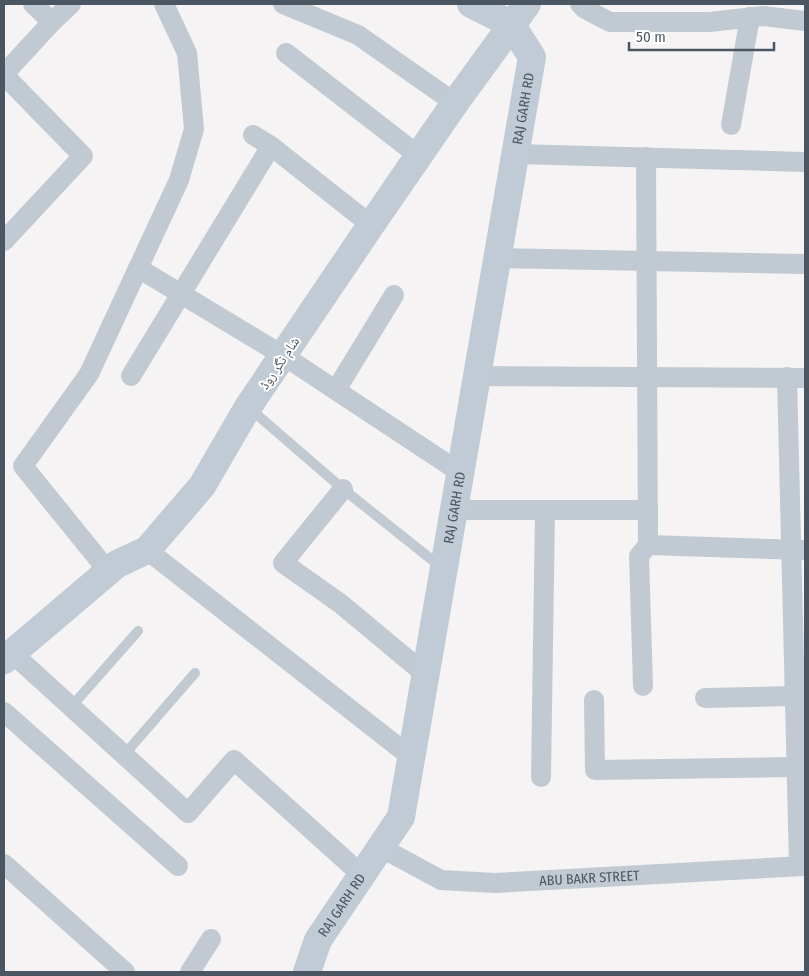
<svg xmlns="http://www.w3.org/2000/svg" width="809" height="976" viewBox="0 0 809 976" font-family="'Fira Sans Condensed','Noto Naskh Arabic',sans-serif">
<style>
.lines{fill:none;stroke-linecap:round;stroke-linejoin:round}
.lane{stroke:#c1cad2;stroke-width:10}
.street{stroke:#c1cad2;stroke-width:20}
.secondary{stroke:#c1cbd6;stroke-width:28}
.labels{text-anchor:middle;stroke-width:4;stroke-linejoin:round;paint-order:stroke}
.street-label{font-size:14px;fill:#4a5661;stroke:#fff}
</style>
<rect width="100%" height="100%" fill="#f5f3f3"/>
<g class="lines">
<path class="lane" d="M248,407l95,82 98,78
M71,707l67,-76
M124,755l71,-82"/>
<g class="street">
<path d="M283,4l75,31 97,68"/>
<path d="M580,4l5,5 25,13h100l53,-6 42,5"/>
<path d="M52,22l19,-18"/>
<path d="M286,53l133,103"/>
<path d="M4,74l48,-52 -19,-18"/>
<path d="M4,75l79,81 -79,85"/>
<path d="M731,125l19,-108"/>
<path d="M253,135l18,11 100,79"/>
<path d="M516,154l289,8"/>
<path d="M497,258l308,6"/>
<path d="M138,268l146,88 177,117"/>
<path d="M131,376l140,-230"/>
<path d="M477,376l328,2"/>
<path d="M787,377l12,489"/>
<path d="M336,390l58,-95"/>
<path d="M343,489l-60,74 58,41 84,70"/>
<path d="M454,510h194"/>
<path d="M648,545l156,5"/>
<path d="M147,550l264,207"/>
<path d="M108,571l-85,-105 66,-92 90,-194 15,-51 -7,-76 -23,-49"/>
<path d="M12,653l176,160 46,-53 128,115"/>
<path d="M643,686l-4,-130 9,-11 -2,-388"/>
<path d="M705,698l90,-2"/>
<path d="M594,700l1,70 202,-3"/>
<path d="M4,712l174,154"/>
<path d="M541,777l4,-267"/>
<path id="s1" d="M380,847l61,33 54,3 310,-17"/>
<path d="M4,864l121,108"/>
<path d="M190,972l21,-33"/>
</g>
<g class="secondary">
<path d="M471,4l40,20"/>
<path d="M4,660l113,-96 30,-14 55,-64 46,-79 123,-182 84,-122 72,-99"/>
<path id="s2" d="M307,972l11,-32 83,-123 131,-760 -21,-33"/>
</g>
</g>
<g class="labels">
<g class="street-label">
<text dy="5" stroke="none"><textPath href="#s2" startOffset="901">RAJ GARH RD</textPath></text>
<text transform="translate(279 363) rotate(-56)" y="5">شام نگر روڈ</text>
<text dy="5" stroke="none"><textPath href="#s2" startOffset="496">RAJ GARH RD</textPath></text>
<text dy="5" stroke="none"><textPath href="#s1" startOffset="218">ABU BAKR STREET</textPath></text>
<text dy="5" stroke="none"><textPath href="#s2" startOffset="76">RAJ GARH RD</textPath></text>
</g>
</g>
<rect width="809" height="976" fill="none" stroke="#4a5661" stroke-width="10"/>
<path d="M629 42v8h145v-8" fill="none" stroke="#4a5661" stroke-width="2.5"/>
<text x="636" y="42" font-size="15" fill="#4a5661" stroke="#ffffff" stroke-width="4" paint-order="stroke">50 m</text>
</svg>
